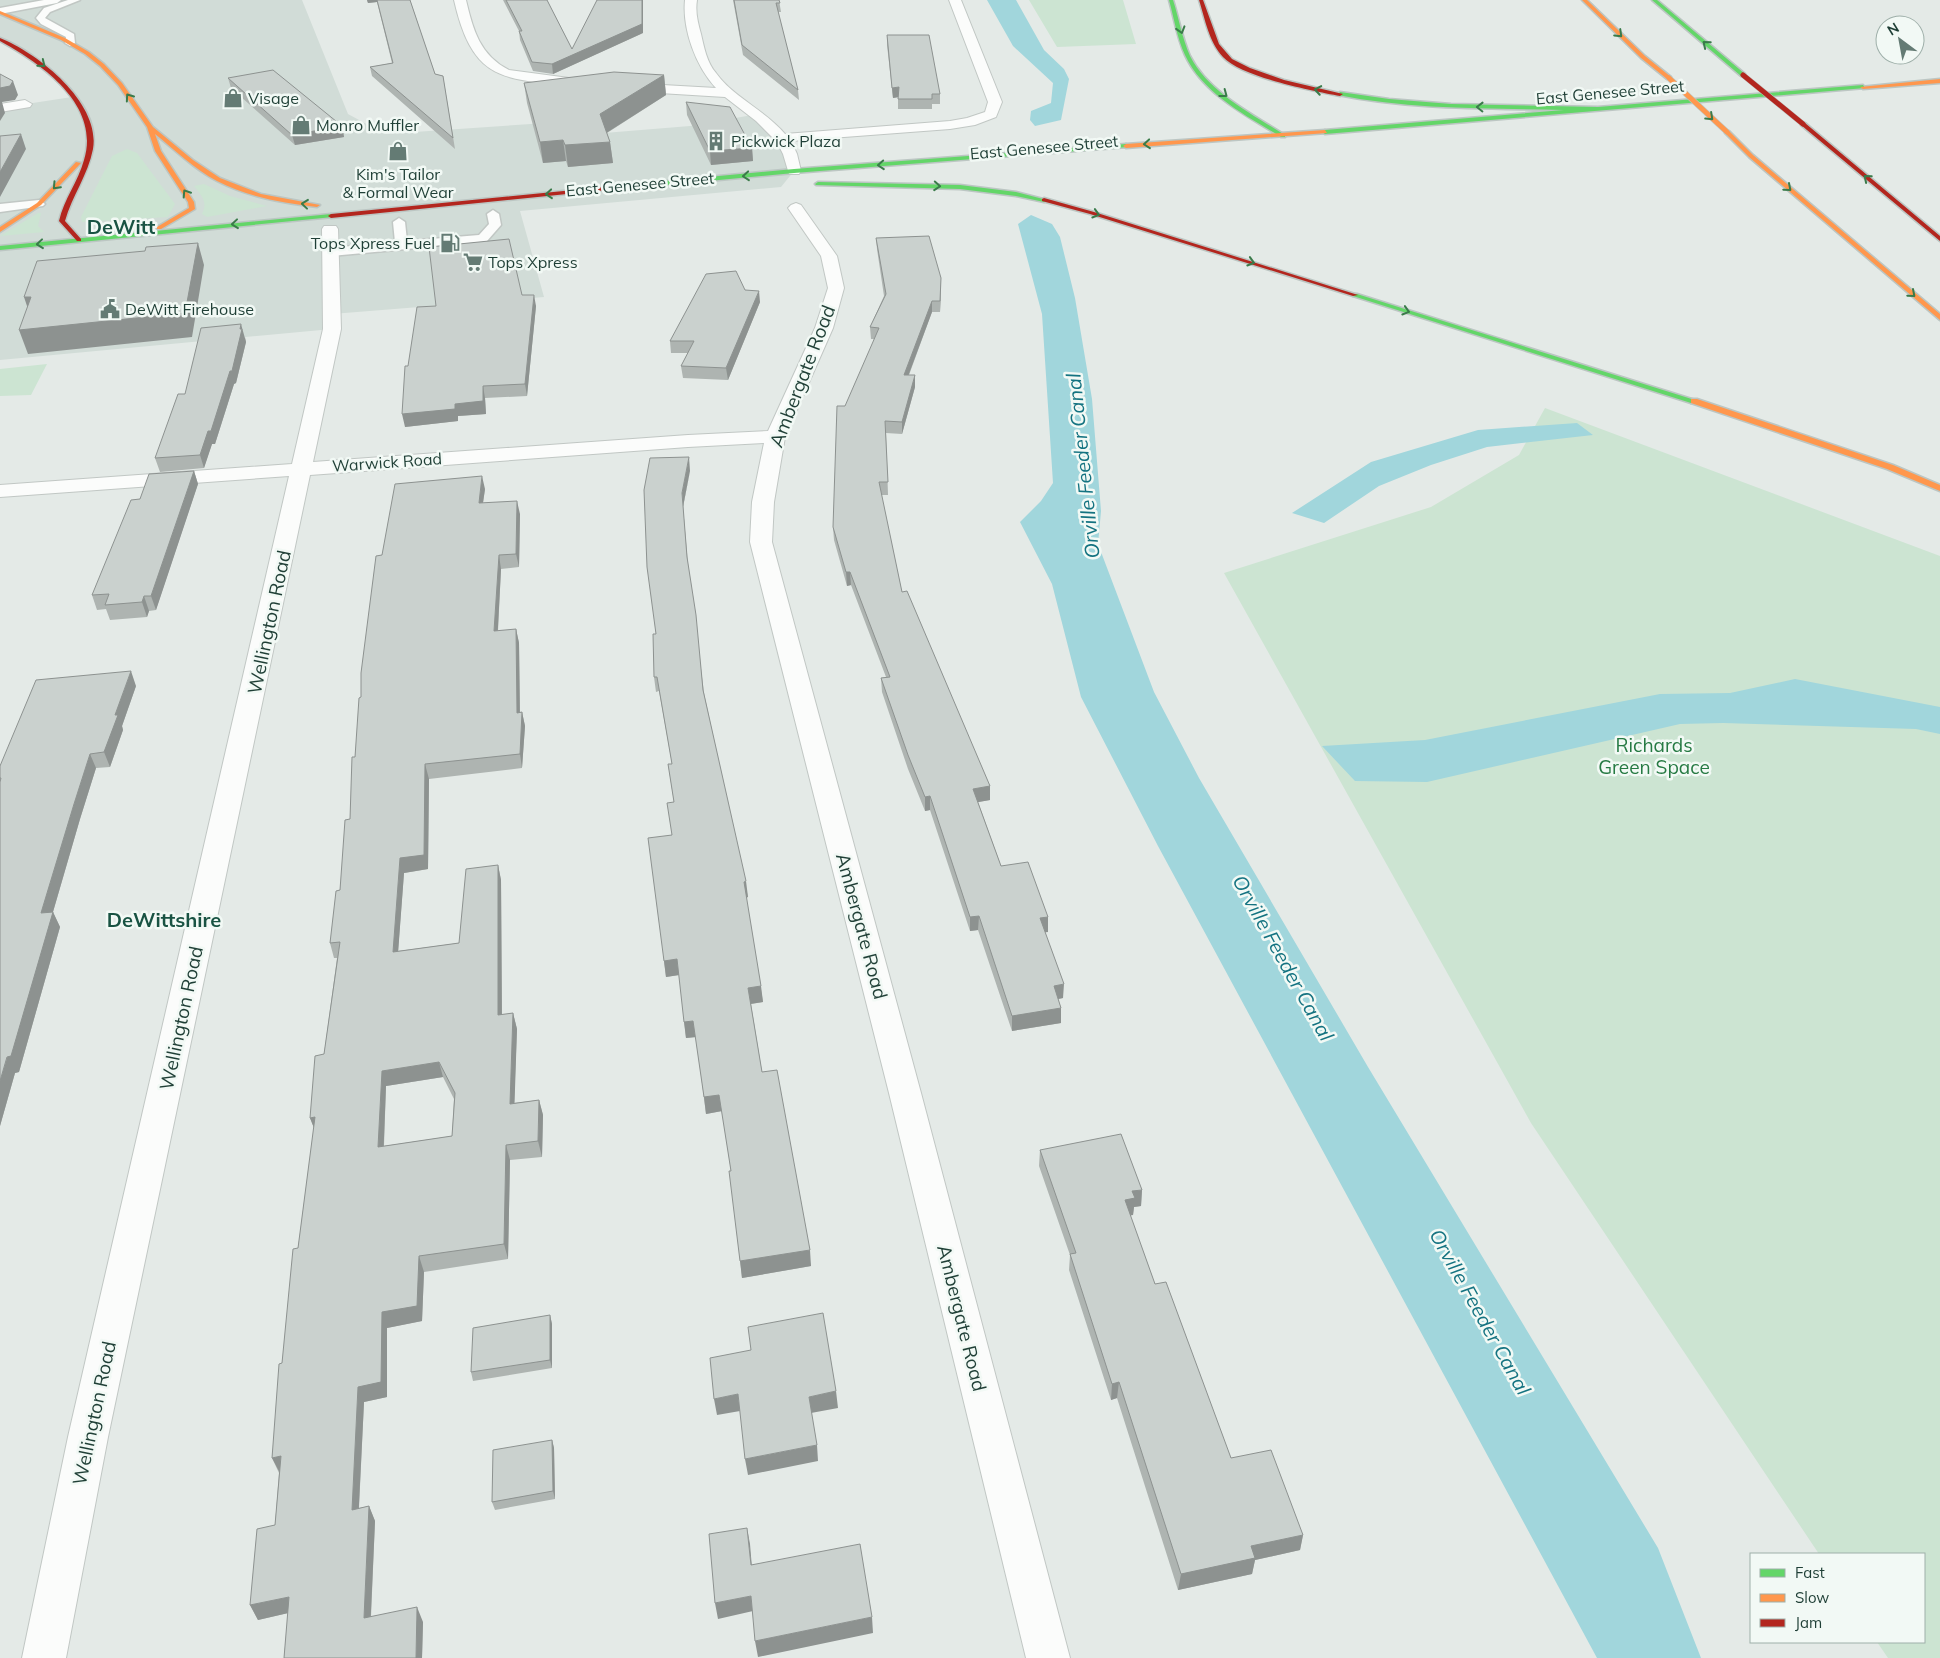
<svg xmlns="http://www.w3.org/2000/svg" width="1940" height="1658" viewBox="0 0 1940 1658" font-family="Mulish,sans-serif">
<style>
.built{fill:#d1dcd7}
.green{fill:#cce4d2}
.water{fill:#a1d6dc}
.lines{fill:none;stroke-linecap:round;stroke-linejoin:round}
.lane-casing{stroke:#c1c7c4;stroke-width:3}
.street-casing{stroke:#c1c7c4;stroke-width:2}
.fast-casing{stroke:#bcc6c3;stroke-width:3}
.slow-casing{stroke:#bcc6c3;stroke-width:3}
.jam-casing{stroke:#bcc6c3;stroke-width:3}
.lane{fill:#fbfcfb;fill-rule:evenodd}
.street{fill:#fbfcfb;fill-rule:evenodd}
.fast{fill:#63d668;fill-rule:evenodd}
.slow{fill:#ff974d;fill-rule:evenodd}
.jam{fill:#b3261e;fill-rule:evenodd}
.slow-bridge-casing{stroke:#bcc6c3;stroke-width:6;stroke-linecap:butt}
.jam-bridge-casing{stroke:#bcc6c3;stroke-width:6;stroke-linecap:butt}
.slow-bridge{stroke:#ff974d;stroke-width:5}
.jam-bridge{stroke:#b3261e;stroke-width:5}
.wall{fill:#aeb4b1;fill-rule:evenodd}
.shaded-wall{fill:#8d9290}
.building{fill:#cad1ce;stroke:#8d9290;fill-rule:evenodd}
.oneway{stroke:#3a7b4a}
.labels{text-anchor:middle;stroke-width:5;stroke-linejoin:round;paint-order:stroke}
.far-street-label{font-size:16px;fill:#1f3f36;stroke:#f2f9f5}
.far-poi-label{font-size:16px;fill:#1f3f36;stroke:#f2f9f5;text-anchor:start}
.street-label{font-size:19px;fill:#1f3f36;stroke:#f2f9f5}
.park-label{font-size:19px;fill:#267a43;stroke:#f2f9f5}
.far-district-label{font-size:20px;font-weight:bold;fill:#195343;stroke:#f2f9f5}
.water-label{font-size:20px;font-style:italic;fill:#147381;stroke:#f2f9f5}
.neighbourhood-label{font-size:20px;font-weight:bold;fill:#195343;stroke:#f2f9f5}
</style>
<rect width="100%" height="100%" fill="#e4eae7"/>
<path class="built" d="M0,0h302l46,114 37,20 161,-11 9,14 135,-11 68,-12 24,24 12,33 -13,16 -261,24 24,86 -212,17v15l-332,31v-252l72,-11 -14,-19 -58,-39z"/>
<path class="green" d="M1029,0h94l13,44 -79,3z
M127,149l10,4 38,51 -7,13 -86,5 -1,-5 31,-61z
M204,184l26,12 37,10 -60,11 -5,-3c6,-12 0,-18 -8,-28z
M38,213h3l-3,13 6,6 -44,4z
M47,364l-16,31 -31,1v-27z
M1545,408l395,148v1102h-52l-11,-16h47v-88h-105l-288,-431 -307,-550 207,-66 88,-52z"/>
<path class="water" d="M987,0h29l28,50 20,19 5,10 -8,41 -26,6 -5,-6 1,-9 20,-8 2,-20 -40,-37z
M1031,215l21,9 8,13 15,61 17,101 9,112 -3,33 56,148 45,86 169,289 290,481 43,110h-104l-439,-812 -77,-149 -29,-113 -32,-62 21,-21 12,-18 -11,-169 -24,-90z
M1577,423l16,12 -106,12 -56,18 -52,21 -55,37 -32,-10 79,-51 107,-32z
M1795,679l145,28v27l-24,-5 -193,-6 -43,1 -253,58 -72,-1 -33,-35 103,-6 235,-46 70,-1z"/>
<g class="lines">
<defs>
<path id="lane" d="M44,0h17l-4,3 -57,11v-6z
M68,0h12l-30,12 -5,6 29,16 1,9 -5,3 -5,-3 1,-6 -25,-13 -5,-6 8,-10z
M39,200l6,4 -2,2 -43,6v-8z
M493,210l6,4 2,11 -14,16 -4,1 -152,14 -6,-4 6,-4 64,-6 -2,-20 6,-4 6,4 2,19 72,-6 10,-11 -2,-10z"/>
<path id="street" d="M454,0h12c7,30 14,55 43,70l75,10 6,4 -6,4c-76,-11 -110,0 -130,-88z
M685,0h12c-2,12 1,23 4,34 3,13 6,29 15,39 18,25 49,37 69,61l165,-13 17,-3 18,-6 3,-10 -39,-102h12l41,102 -6,15 -21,8 -25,4 -159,12 6,13 4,17 -2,3h-10l-6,-20 -6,-12 -21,-21 -31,-24 -98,-6 -6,-4 6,-4 89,5c-20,-21 -34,-59 -31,-88z
M25,100l7,4 -2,3 -30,5v-8z
M796,203l5,2 36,51 7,32 -11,40 -48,109 -11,65 -2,40 149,551 149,565h-44l-137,-565 -139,-551 2,-40 12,-59 -76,4 -378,28 -202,962 -42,221h-44l46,-221 221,-961 -289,21v-12l292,-21 31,-135 -1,-100 2,-3h12l2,3 3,100 -28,133 375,-27 80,-4 47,-103 13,-40 -7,-32 -33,-48 3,-3z"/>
<path id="fast" d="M1169,0h4c6,19 9,38 17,56 18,36 62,58 95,79v2h-4c-34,-21 -78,-43 -96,-82 -8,-17 -11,-37 -16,-55z
M1652,0h5l88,74v2h-4z
M1863,85l2,3 -540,46 -3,-2 3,-2 239,-20c-75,-2 -152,0 -226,-15l2,-3 49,7 62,5 147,3z
M1126,144l2,3 -334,26 -160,15 -3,-2 3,-2 160,-15z
M818,182l142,3 56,7 31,8 -3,2 -28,-6 -56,-7 -144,-4 -1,-1z
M331,214l2,1v2l-333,33v-4z
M1353,294h4l341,107 -7,2 -338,-107z"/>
<path id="slow" d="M1582,0h5l58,56 26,21v2h-4l-26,-21z
M0,11l65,27 24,14 15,12 18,19 31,44 40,33 27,18 41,16 59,11 -3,2c-34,-4 -69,-10 -100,-26 -23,-12 -42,-31 -62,-47l6,17 33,51 1,7 -34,20h-4v-2l32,-19 -1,-6 -33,-51 -8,-24 -29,-42 -18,-19 -15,-12 -24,-14 -61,-26z
M1940,79v4l-77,6 -3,-2z
M1325,130l2,3 -201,15 -3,-2 3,-2z
M1725,131h4l24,24 187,159v6l-191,-163 -24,-24z
M76,162l5,1 -40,42 -41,27v-5l37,-24z
M1691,399h6l196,66 47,20v6l-53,-22 -196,-66z"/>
<path id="jam" d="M1199,0h4l16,44 13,15 18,9 34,12 59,14 -3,2c-27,-5 -99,-19 -117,-39 -14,-15 -18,-38 -24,-57z
M0,38c38,15 101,65 93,111 -5,26 -21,47 -28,72l16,18v2h-4l-18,-20c5,-22 19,-39 25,-61 17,-55 -42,-96 -84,-119z
M1801,123h4l135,113v5l-139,-116z
M634,184l3,2 -1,1 -305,31 -3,-2 3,-2z
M1044,198l50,14 264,83 -5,1 -263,-82 -48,-13v-2z"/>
</defs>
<use href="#lane" class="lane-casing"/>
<use href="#street" class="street-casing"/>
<use href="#fast" class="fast-casing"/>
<use href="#slow" class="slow-casing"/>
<use href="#jam" class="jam-casing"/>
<use href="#lane" class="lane"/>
<use href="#street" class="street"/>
<use href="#fast" class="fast"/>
<use href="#slow" class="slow"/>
<use href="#jam" class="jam"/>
<defs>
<path id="slow-bridge" d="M1669,78l58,54"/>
<path id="jam-bridge" d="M1743,75l60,49"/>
</defs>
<use href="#slow-bridge" class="slow-bridge-casing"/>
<use href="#jam-bridge" class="jam-bridge-casing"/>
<use href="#slow-bridge" class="slow-bridge"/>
<use href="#jam-bridge" class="jam-bridge"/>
</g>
<path class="wall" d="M367,0h43l25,74 8,2 12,73 -83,-73 -2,-9 22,-4 -15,-61 -9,1z
M503,0h44l25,49 71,-16 -90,41 -20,-3 -13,-31 -1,-9z
M733,0h46l2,12h-3l20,78 1,10 -56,-45z
M887,35l53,59v10h-8v5h-34v-12l-5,1 -6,-53z
M664,75l2,20 -59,38 3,9 3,21 -45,4 -2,-6 -23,2 -16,-60 -3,-20z
M228,78l114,48 2,11 -49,8 -64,-57z
M686,102l66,46 1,13 -42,4 -24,-50z
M876,238l65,40 -1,34h-8l-23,63h6v12l-13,47 -16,-1 2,62h-7l21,97 88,194v14l-12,2 23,64 47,51v15h-3l18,66 -5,1 3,9v15l-49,8 -34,-101 -8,1 -40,-121 -5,1 -17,-42 -26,-77 -1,-14 5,-1 -35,-92 -4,1 -13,-46 -1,-13 41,-188h-3l-1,-12 14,-31 -7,-47z
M745,290l15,12 -32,78 -45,-2 -2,-12 7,-13h-17l-1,-12z
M522,295l14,11 -9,90 -42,2 1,16 -28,2v5l-53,6 31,-121z
M245,337l1,5 -10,41 -2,1 -19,60h-3l-8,24 -44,4 -5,-14z
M194,471l4,13 -42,126 -7,1 -2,6 -37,3 -4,-11 -9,1 -5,-15 48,-96z
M690,471l-7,36 5,57 16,129 44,204h-2l17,105 -12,2 11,68 49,194 -69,12 -11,-107 -9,-60 -16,3 -10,-77 -10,1 -7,-63 -13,2 -2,-16 10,-159 -6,-38h4l-13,-73 -3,1 -2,-15 2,-43z
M485,489l-2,14 37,11 -1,53 -18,2 -3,62 18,-2 3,14 1,69h2l3,14 -3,42 -93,11 -1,90 -24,4 -6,78 61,-8 39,-78 3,15 1,135 11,-2 4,16 -3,74 25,-3 4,15 -1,42 -32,3 -2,99 -84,13 -2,49 -35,7v69l-23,5 -5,106 10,-2 6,15 -4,96 52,5 -1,36h-138l4,-45 -30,7 -8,-15 25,-80 4,-52 -7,-15 10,-95 16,-115 16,-120 -4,-10 14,-64 13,-96h-3l-4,-15 10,-53 10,-71 5,-62 6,-60 21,-142zM443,1077l11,22 -2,37 -68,10 2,-60z
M136,686l-14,40 1,4 -13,37 -14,1 -16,51 -27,93 7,15 -41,145 -4,1 -15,53v-360z
M1040,1150l102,40 -1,16 -7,1 -1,8h-3l25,69 76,174 72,77 -3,15 -45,10 -3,14 -74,16 -61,-192 -6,2 -42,-130 1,-15 -31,-89z
M550,1315l2,9v44l-79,13 -2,-9z
M552,1440l2,8 1,51 -60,11 -3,-8z"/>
<path class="shaded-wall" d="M367,0h10v2l-9,1z
M642,0h1v33l-90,41 -1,-10z
M664,75l2,20 -63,40 -3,-21z
M13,81l5,14 -3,5 -13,2 3,11 -5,8v-33z
M899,87v10l-6,1 -1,-10z
M342,126l2,11 -49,8 -3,-10z
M21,134l5,15 -26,48v-25z
M563,140l3,21 -23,2 -3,-21z
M610,142l3,21 -45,4 -3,-22z
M752,148l1,13 -42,4 -1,-14z
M198,243l6,22 -12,72 -164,17 -9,-24z
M941,278v11l-1,23v-11z
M759,291l1,11 -32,78 -2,-12z
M534,295l2,11 -9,90 -2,-12z
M24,297h7l1,24z
M932,301v11l-28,75v-12z
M241,324l5,18 -10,41 -2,1 -19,60h-3l-8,24 -4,-13z
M915,375v12l-13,47v-12z
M483,386l2,12 1,16 -28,2v5l-53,6 -3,-13z
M689,457l1,14 -7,36 5,64 -6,-78z
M194,471l4,13 -42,126 -5,-14z
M482,476l3,13 -4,27 -2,-13z
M517,501l3,13 -1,53 -3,-13z
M499,555l2,14 -4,76 -3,-14z
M846,572h4l1,13 -4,1z
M144,596l5,15 -2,6 -5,-15z
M516,629l3,14 1,84 -3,-14z
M131,671l5,15 -14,40 1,4 -13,37 -6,-15 11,-37z
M522,712l3,14 -3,42 -2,-14z
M90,754l6,14 -16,51 -32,110 -7,-16 33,-109z
M425,764l4,15 -1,90 -24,4 -7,94 -4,-15 7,-94z
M990,786v14l-17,3v-14z
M930,796v14l-5,1v-14z
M498,865l3,15 1,151 -4,-16z
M746,881l2,16 -2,1 -2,-16z
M53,912l7,15 -41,145 -4,1 -15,53v-45z
M979,916l-1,14 -8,1v-14z
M1048,917v15l-8,1v-15z
M677,959l2,16 -13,2 -2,-16z
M1064,984l-1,14 -10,2 1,-14z
M761,986l2,16 -13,2 -2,-16z
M1061,1008v15l-49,8v-15z
M513,1013l4,16 -3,90 -4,-15z
M693,1021l3,16 -10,1 -2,-16z
M439,1062l4,15 -57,9 -3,77 -5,-16 4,-76z
M719,1095l3,16 -16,3 -2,-17z
M539,1100l4,15 -1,42 -4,-16z
M315,1117l1,16 -6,-15z
M506,1145l4,15 -2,99 -4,-15z
M1142,1190l-1,16 -7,1 -1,8 -10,2 2,-17 7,-9z
M810,1250l1,16 -69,12 -2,-17z
M419,1256l5,16 -2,49 -35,7v69l-23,5 -6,122 -6,-14 6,-123 24,-75z
M550,1315l2,9v44l-2,-8z
M1119,1382l-2,16 -6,2 1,-16z
M836,1391l2,17 -27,5 -2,-16z
M738,1394l2,17 -23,4 -3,-16z
M552,1440l2,8 1,51 -2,-8z
M817,1445l1,16 -70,14 -3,-16z
M281,1456l-1,17 -8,-15z
M369,1506l6,15 -5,112 -6,-15z
M747,1528l3,16 3,36 -2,-15z
M1303,1535l-3,15 -45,10 -3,14 -74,16 3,-16 70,-28z
M751,1596l2,15 -35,8 -3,-16z
M289,1597l8,14 -39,9 -8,-15z
M417,1607l6,15 -1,36h-6z
M872,1617l1,16 -115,24 -3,-16z"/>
<path class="building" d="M377,0h33l25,74 8,2 10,62 -83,-71 23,-4z
M506,0h41l25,49 25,-49h45v24l-90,40 -20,-2 -13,-31h3z
M734,0h45l1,3h-4l22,87 -56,-45z
M887,35h42l11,59h-8v5h-34l1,-12 -7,1z
M273,70l69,56 -50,9 -64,-57z
M614,72l50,3 -64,39 10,28 -45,3 -2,-5 -23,2 -16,-59z
M0,74l13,7 -3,5 -10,2z
M686,102l44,5 22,41 -42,3z
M21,134l-21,38v-36z
M929,236l12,42 -1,23h-8l-28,74h11l-13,47 -17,-1 3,61h-9l23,110 5,-1 83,195 -17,3 28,77 27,-4 20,55 -8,1 24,66 -10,2 7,22 -49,8 -33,-100 -9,1 -40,-121 -5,1 -17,-42 -27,-77 9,-1 -40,-105h-4l-13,-45 4,-121h8l34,-78 -9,-1 16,-33 -10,-56z
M509,239l13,56h12l-9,89 -42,2v15l-28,3v5l-53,5 3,-48h3l9,-59 19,-1 -7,-59z
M198,243l-13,70 -166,17 12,-33h-7l13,-36 108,-10 1,-4z
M736,271l9,19 14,1 -33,77 -45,-2 13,-25h-24l36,-67z
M241,324l-1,5h2l-10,42h-2l-19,60h-3l-8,24 -45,3 23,-64h7l16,-66z
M689,457l-7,36 5,64 9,58 7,75 43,191 -2,1 17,104 -13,2 14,84 15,-2 33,180 -70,11 -11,-90h2l-12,-76 -15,2 -11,-76 -9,1 -7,-63 -13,2 -16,-123 24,-3 -5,-32 7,-1 -6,-38h4l-15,-87h-3l-1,-43h3l-9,-67 -3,-77 6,-32z
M194,471l-43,125h-7l-2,6 -37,3 4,-11 -17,1 39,-95 9,-1 9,-25z
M482,476l-3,27 38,-2 -1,53 -17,1 -5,76 22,-2 1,84 5,-1 -2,42 -95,10 -1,91 -24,3 -7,94 66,-9 7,-74 32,-4v150l15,-2 -3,91 29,-4 -1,41 -32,4 -2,99 -85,12 -2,50 -35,6 -1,70 -23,5 -6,123 17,-4 -5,112 53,-11 -1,51h-132l5,-61 -39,8 7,-76 18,-4 6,-69 -9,2 7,-94 3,-1 11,-114 5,-1 17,-131 -5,1 5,-62 9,-2 16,-112 -10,1 6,-52 4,-1 5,-70 5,-1 2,-62h3l4,-59 2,-1v-24l15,-117 6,-1 13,-71zM439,1062l16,31 -3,43 -74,11 4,-76z
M131,671l-16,44h3l-14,37 -14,2 -16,50 -33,109 12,-1 -42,144 -4,1 -7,24v-299l1,-4h-1v-12l36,-86z
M1121,1134l21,56 -10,1 3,7 -10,2 30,84 11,-2 65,176 40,-8 32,85 -52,11 4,12 -74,16 -62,-192 -7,2 -42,-130 6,-1 -36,-103z
M823,1313l13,78 -27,6 8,48 -72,14 -7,-65 -24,5 -4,-41 41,-8 -3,-23z
M550,1315v45l-79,12 2,-44z
M552,1440l1,51 -61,11 1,-52z
M747,1528l4,37 109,-21 12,73 -117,24 -4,-45 -36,7 -6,-69z"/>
<defs><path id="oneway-chevron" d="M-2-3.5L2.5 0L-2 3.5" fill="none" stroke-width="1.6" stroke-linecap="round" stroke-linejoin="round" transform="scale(1.25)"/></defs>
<g class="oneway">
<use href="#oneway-chevron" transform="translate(1181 30) rotate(73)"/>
<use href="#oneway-chevron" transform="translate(1619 34) rotate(44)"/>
<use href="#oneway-chevron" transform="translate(1706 44) rotate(-140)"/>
<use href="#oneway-chevron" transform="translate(42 64) rotate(39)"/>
<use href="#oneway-chevron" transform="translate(1318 90) rotate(-170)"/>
<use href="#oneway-chevron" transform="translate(1224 94) rotate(37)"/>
<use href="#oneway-chevron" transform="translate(129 97) rotate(-125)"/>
<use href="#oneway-chevron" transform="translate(1480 107) rotate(-179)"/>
<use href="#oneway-chevron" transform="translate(1710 117) rotate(43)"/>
<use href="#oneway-chevron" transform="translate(1147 144) rotate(175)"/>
<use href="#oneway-chevron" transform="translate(881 165) rotate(176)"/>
<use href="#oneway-chevron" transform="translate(746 176) rotate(175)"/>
<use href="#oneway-chevron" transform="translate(1867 178) rotate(-140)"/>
<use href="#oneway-chevron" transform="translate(56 186) rotate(133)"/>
<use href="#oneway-chevron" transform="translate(937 186) rotate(4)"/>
<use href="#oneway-chevron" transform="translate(1788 188) rotate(41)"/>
<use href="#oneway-chevron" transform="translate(186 193) rotate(-123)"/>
<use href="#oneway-chevron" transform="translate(549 194) rotate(175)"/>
<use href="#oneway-chevron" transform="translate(305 204) rotate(-174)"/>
<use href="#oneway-chevron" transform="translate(1096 214) rotate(17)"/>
<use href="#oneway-chevron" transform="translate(235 224) rotate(174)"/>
<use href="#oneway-chevron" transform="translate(40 244) rotate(174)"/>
<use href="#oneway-chevron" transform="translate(1251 262) rotate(17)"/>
<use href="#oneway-chevron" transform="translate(1912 294) rotate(41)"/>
<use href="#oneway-chevron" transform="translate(1406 311) rotate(17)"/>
</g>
<defs>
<symbol id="shop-bare" viewBox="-9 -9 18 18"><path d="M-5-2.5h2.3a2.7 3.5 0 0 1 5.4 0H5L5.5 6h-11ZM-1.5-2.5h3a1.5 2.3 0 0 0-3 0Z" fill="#647b74" stroke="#f2f9f5" stroke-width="2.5" paint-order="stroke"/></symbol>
<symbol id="building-bare" viewBox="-9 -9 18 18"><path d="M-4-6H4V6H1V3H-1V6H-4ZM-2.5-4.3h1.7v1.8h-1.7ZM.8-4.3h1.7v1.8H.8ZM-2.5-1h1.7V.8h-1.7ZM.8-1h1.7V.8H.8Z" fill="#647b74" stroke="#f2f9f5" stroke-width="2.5" paint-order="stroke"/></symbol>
<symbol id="fuel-bare" viewBox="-9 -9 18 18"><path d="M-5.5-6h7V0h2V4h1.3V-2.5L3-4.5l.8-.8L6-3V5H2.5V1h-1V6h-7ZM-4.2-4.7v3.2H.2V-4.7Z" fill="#647b74" stroke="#f2f9f5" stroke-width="2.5" paint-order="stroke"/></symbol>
<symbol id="supermarket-bare" viewBox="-9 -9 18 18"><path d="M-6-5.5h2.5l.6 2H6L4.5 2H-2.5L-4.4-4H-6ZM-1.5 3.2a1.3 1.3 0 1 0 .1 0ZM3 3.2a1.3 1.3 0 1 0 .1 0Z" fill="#647b74" stroke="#f2f9f5" stroke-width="2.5" paint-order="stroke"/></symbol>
<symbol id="civic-bare" viewBox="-9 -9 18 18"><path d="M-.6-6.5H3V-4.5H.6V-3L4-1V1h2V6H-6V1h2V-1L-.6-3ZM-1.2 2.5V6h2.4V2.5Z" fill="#647b74" stroke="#f2f9f5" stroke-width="2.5" paint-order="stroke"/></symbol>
</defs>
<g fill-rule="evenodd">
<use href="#shop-bare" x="219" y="84" width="28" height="28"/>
<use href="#shop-bare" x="287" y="111" width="28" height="28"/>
<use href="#building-bare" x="702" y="127" width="28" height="28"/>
<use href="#shop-bare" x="384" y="137" width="28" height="28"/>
<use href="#fuel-bare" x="436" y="229" width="28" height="28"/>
<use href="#supermarket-bare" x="459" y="248" width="28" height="28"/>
<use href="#civic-bare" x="96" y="295" width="28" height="28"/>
</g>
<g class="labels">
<g class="far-street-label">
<text transform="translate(1610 92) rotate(-5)" y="6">East Genesee Street</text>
<text transform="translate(1044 147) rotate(-5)" y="6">East Genesee Street</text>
<text transform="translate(640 184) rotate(-5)" y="6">East Genesee Street</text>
<text transform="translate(387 462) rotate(-4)" y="6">Warwick Road</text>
</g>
<g class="far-poi-label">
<text x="248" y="104">Visage</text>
<text x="316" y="131">Monro Muffler</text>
<text x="731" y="147">Pickwick Plaza</text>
<text x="398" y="180" text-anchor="middle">Kim's Tailor<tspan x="398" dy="18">&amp; Formal Wear</tspan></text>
<text x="435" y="249" text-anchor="end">Tops Xpress Fuel</text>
<text x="488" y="268">Tops Xpress</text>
<text x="125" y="315">DeWitt Firehouse</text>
</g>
<g class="street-label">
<text transform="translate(802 376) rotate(-69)" y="7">Ambergate Road</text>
<text transform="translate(269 622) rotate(-78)" y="7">Wellington Road</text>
<text transform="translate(862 926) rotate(75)" y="7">Ambergate Road</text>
<text transform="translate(181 1018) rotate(-78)" y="7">Wellington Road</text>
<text transform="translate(962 1318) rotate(76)" y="7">Ambergate Road</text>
<text transform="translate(94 1413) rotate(-78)" y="7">Wellington Road</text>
</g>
<g class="park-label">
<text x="1654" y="752">Richards<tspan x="1654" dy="22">Green Space</tspan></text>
</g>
<g class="far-district-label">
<text x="121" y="234">DeWitt</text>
</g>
<g class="water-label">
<text transform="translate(1083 466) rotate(-96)" y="7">Orville Feeder Canal</text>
<text transform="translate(1283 958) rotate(61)" y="7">Orville Feeder Canal</text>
<text transform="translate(1480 1312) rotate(61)" y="7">Orville Feeder Canal</text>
</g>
<g class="neighbourhood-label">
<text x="164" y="927">DeWittshire</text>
</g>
</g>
<rect x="1750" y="1553" width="175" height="90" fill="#f2f9f5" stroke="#9eafa9"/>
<rect x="1760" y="1569" width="25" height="8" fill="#63d668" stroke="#9eafa9"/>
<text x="1795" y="1578" font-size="15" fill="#1f3f36">Fast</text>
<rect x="1760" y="1594" width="25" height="8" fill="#ff974d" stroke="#9eafa9"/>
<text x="1795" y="1603" font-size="15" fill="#1f3f36">Slow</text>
<rect x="1760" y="1619" width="25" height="8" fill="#b3261e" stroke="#9eafa9"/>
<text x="1795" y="1628" font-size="15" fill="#1f3f36">Jam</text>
<g transform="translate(1900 40) rotate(328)"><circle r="24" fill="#f2f9f5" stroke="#9eafa9"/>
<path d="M0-4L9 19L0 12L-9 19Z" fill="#647b74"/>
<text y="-8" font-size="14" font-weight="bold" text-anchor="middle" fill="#1f3f36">N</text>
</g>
</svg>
